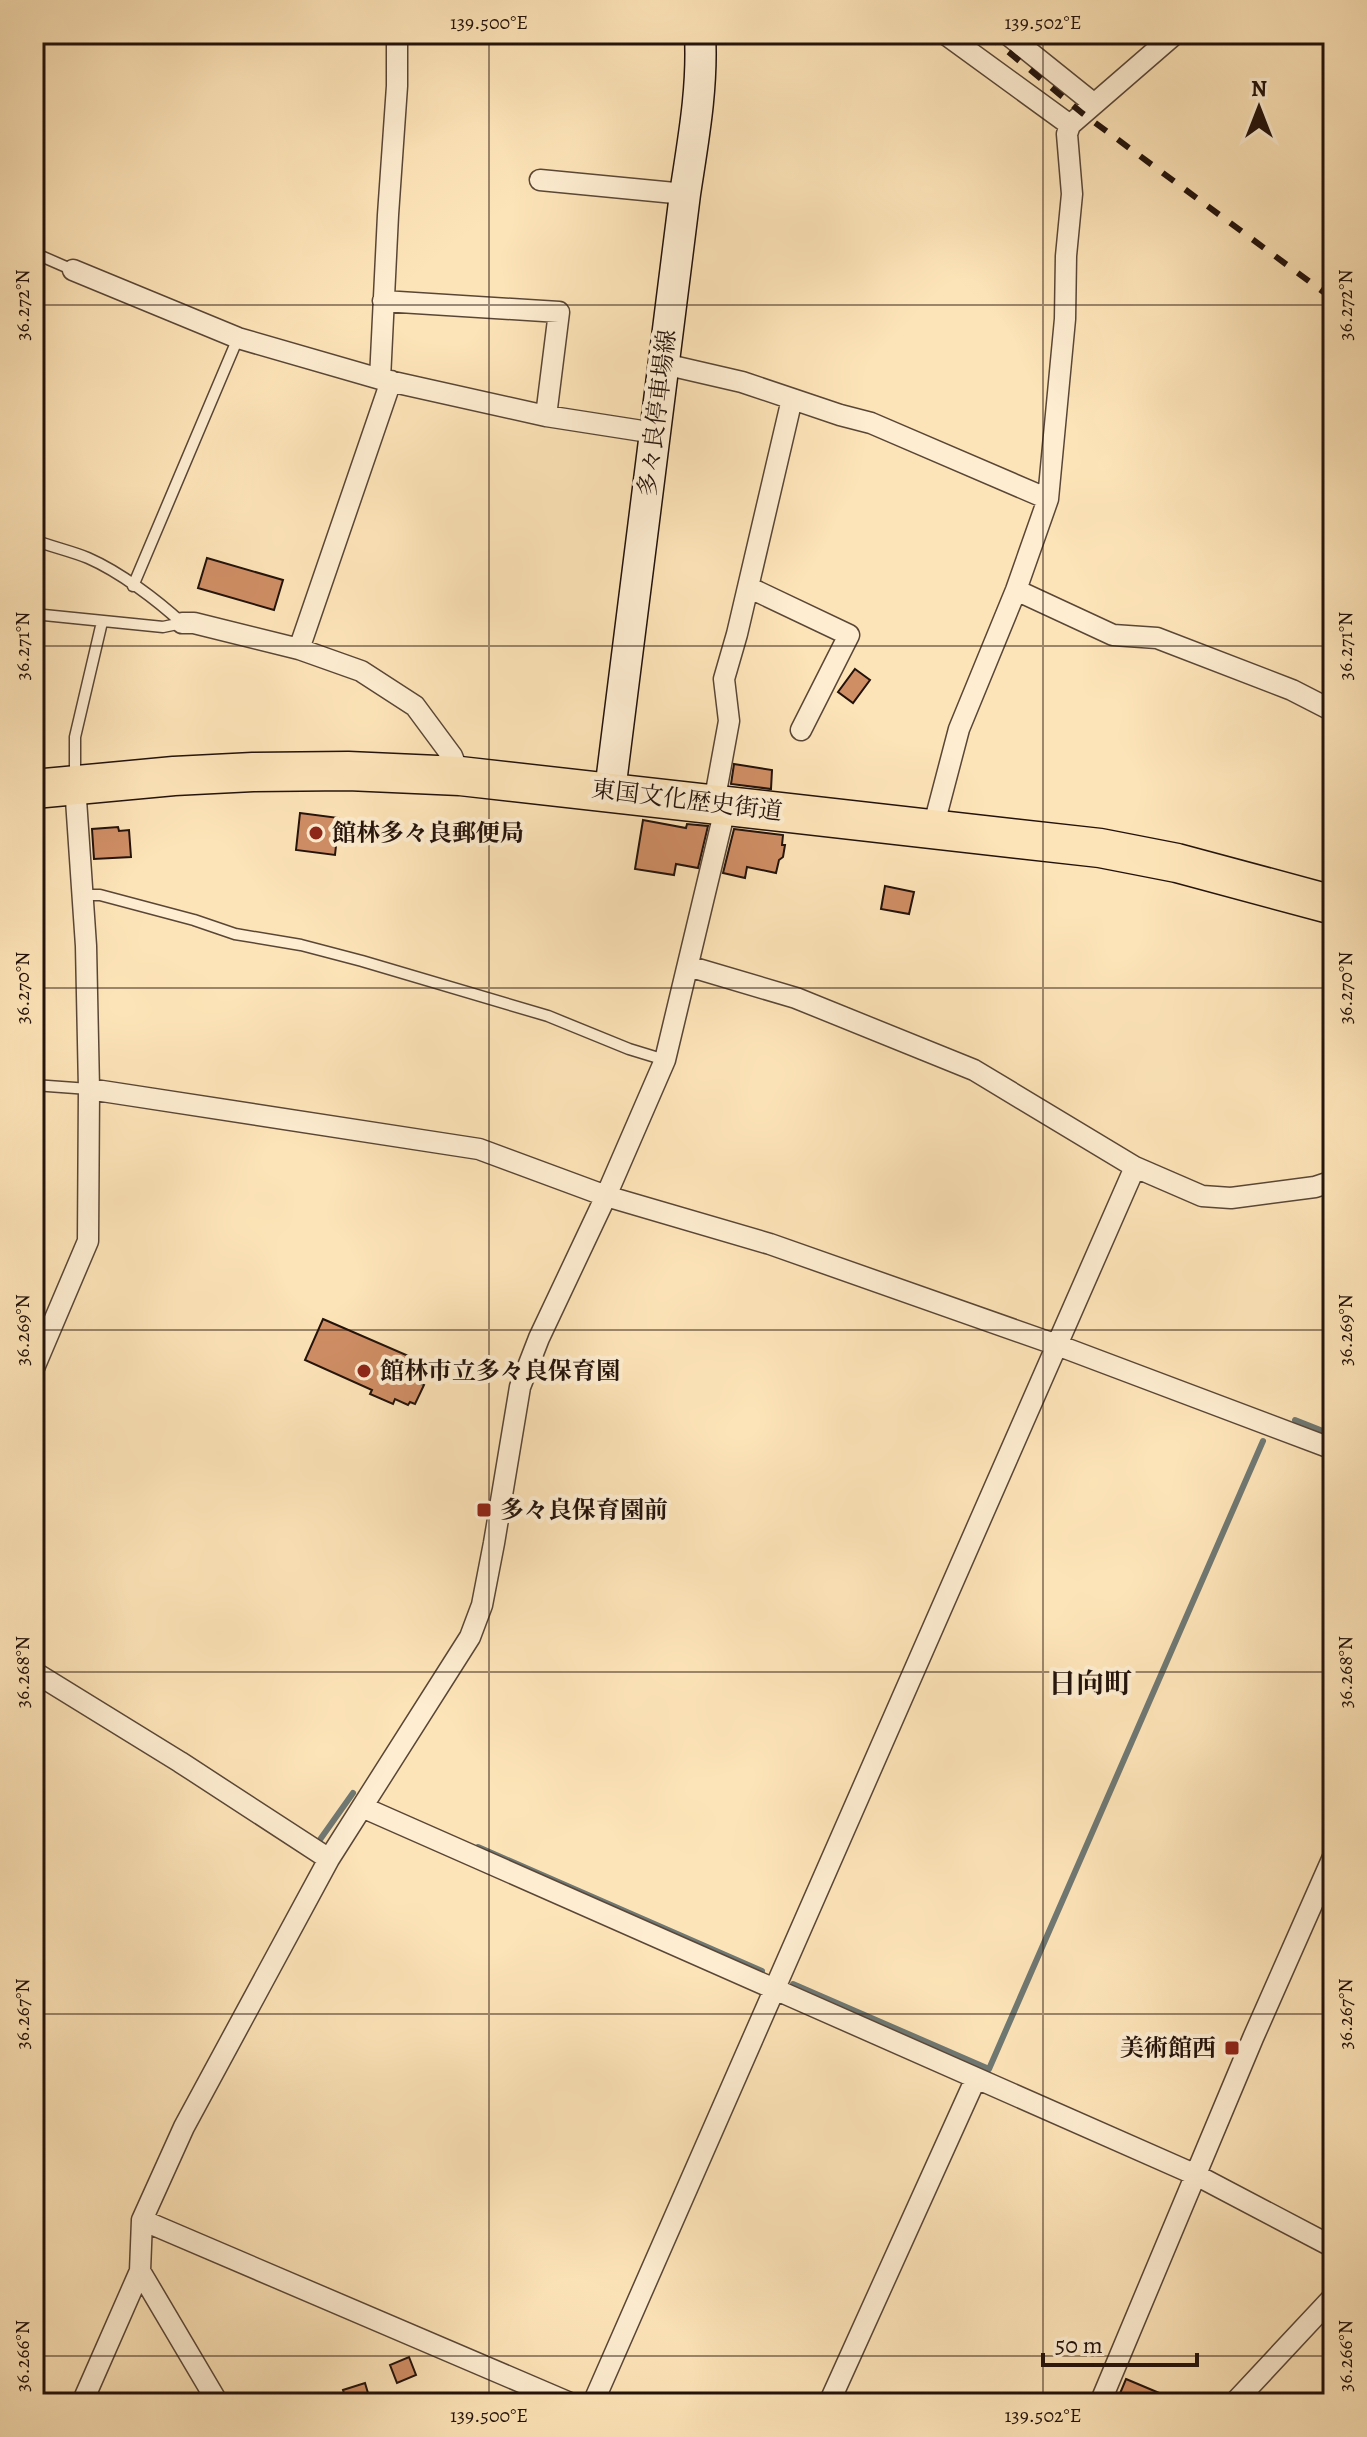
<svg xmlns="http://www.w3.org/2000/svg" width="1367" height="2437" viewBox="0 0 1367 2437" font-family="Alegreya,'Noto Serif JP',serif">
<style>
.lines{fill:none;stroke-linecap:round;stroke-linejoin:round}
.stream{stroke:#6f7873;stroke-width:6}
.building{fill:#d08e65;stroke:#23120b;stroke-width:2}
.lane-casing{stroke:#5a4636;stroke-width:13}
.street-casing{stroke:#5a4636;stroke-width:23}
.secondary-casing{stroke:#23120b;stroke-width:33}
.highway-casing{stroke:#23120b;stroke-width:41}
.lane{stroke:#feedd1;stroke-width:10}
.street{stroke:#feedd1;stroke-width:20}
.secondary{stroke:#feedd1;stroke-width:30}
.highway{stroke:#fde4b8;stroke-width:38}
.rail{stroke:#23120b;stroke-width:6;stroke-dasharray:14 14;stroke-linecap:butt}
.ticks{fill:none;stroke:#23120b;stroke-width:2;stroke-opacity:0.45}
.poi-dot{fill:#8f2418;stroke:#feedd1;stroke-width:3}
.labels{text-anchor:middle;stroke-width:8;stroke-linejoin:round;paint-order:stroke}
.street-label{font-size:24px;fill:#23120b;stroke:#feedd1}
.poi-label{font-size:24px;font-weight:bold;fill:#23120b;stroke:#feedd1;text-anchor:start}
.quarter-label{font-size:28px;font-weight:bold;fill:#23120b;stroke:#feedd1}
.neatline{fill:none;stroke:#23120b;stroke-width:3}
.ticks-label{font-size:20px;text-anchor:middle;fill:#23120b}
</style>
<rect width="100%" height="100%" fill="#fde4b8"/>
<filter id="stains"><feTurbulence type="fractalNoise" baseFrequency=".0025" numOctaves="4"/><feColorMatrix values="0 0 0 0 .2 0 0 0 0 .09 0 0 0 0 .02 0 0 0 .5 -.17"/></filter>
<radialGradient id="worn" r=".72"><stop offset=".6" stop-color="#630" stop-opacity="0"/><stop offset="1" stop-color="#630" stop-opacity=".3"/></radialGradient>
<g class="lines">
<path class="stream" d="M1295,1420l38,15
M319,1841l34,-48
M478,1847l284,124
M793,1984l196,85 274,-628"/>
</g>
<path class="building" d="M207,558l76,22 -9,30 -76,-22z
M855,669l15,11 -17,23 -15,-11z
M734,764l38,6 -1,19 -40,-5z
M300,813l39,5 -4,37 -39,-5z
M643,820l43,8 1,-4 21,2 -10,42 -22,-4 -2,11 -39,-6z
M118,827l1,4 10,-1 2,27 -37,2 -2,-30z
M734,829l49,6 -1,10h3l-2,12 -4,3 -3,13 -29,-6 -2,11 -22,-5z
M885,886l29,6 -5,22 -28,-5z
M323,1319l104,45 -8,19 5,2 -9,19 -5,-2 -2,3 -13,-6 -2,5 -23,-10 2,-4 -67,-30z
M409,2357l7,18 -19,8 -7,-18z
M1126,2379l57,24h-67z
M365,2383l6,20h-24l-4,-13z"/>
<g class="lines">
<defs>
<path id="lane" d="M34,253l39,17
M34,540c18,7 37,11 54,18 32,14 69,42 94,65
M133,586l105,-248
M34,614l129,13 19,-4
M75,779v-42l27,-115
M83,895h17l94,25 41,14 66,11 61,16 186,55 81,33 36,11
M34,1085l55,4"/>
<path id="street" d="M945,34l125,91
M1007,34l86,69
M540,180l145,14
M73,270l165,68 142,41 166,37 109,17
M383,301l176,11 -13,104
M664,364l78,18 98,33 31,8 177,76
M380,379l8,-164 9,-129v-52
M748,587l101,48 -48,95
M1016,590l97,45 44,3 135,52 41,21
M182,623h12l105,26 62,22 54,35 37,50 8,20
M299,649l92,-268
M714,803l15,-82 -5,-42 13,-45 55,-235
M933,828l26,-99 57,-139 32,-91 17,-180 1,-63 6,-62 -5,-60 3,-9 105,-91
M688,966l108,32 178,72 161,97 67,29 29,2 84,-11 18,-6
M89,1089l390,60 127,47 164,48 287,101 276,104
M34,1368l54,-127 1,-152 -3,-143 -11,-161
M34,1672l146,90 149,97
M362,1807l834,368 137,72
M142,2220l428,183
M82,2403l58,-132
M218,2403l-78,-132 2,-51 42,-93 145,-268 141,-222 12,-32 12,-62 26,-156 19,-49 67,-142 59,-136 61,-255
M593,2403l542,-1236
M829,2403l147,-325
M1100,2403l153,-365 80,-181
M1234,2403l99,-106"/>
<path id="secondary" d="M610,791l75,-597c8,-53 18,-106 15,-160"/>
<path id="highway" d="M34,789l140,-13 79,-4 95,-1 112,5 640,72 77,15 156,42"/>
</defs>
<use href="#lane" class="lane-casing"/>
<use href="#street" class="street-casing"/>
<use href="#secondary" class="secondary-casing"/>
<use href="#highway" class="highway-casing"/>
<use href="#lane" class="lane"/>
<use href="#street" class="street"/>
<use href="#secondary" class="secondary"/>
<use href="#highway" class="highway"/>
<path class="rail" d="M987,34l95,79 251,186"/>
</g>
<path class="ticks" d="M489,34v2369M1043,34v2369M34,305h1299M34,646h1299M34,988h1299M34,1330h1299M34,1672h1299M34,2014h1299M34,2356h1299"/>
<g class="poi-dot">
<circle cx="316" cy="833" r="8"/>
<circle cx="364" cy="1371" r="8"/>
<rect x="476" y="1502" width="16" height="16" rx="4"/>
<rect x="1224" y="2040" width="16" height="16" rx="4"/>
</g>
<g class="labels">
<g class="street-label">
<text transform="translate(657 413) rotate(-83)" y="8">多々良停車場線</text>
<text transform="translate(687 800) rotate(7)" y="8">東国文化歴史街道</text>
</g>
<g class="poi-label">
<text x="332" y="841">館林多々良郵便局</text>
<text x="380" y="1379">館林市立多々良保育園</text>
<text x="500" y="1518">多々良保育園前</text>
<text x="1216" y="2056" text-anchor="end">美術館西</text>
</g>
<g class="quarter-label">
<text x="1090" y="1693">日向町</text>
</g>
</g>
<rect width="1367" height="2437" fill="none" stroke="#fde4b8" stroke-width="88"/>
<g transform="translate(1259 108)" stroke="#feedd1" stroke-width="6" paint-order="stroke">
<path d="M0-6L14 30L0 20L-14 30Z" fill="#23120b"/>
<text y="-12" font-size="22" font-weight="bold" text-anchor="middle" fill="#23120b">N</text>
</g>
<path d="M1043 2353v12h154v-12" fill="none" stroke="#23120b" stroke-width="4"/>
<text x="1055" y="2353" font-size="24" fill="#23120b" stroke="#feedd1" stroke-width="6" paint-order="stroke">50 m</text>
<rect x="44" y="44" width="1279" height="2349" class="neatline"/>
<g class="ticks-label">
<text x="489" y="29">139.500°E</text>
<text x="1043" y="29">139.502°E</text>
<text transform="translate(22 305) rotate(-90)" y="7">36.272°N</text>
<text transform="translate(1345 305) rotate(-90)" y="7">36.272°N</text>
<text transform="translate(22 646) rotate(-90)" y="7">36.271°N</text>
<text transform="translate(1345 646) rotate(-90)" y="7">36.271°N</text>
<text transform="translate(22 988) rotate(-90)" y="7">36.270°N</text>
<text transform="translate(1345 988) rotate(-90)" y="7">36.270°N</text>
<text transform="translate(22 1330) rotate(-90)" y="7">36.269°N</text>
<text transform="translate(1345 1330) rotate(-90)" y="7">36.269°N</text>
<text transform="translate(22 1672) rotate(-90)" y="7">36.268°N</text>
<text transform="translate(1345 1672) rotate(-90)" y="7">36.268°N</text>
<text transform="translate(22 2014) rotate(-90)" y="7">36.267°N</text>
<text transform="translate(1345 2014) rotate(-90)" y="7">36.267°N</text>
<text transform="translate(22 2356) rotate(-90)" y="7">36.266°N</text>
<text transform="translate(1345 2356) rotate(-90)" y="7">36.266°N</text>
<text x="489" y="2422">139.500°E</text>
<text x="1043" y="2422">139.502°E</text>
</g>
<rect width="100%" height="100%" filter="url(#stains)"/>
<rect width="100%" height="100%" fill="url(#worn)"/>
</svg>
